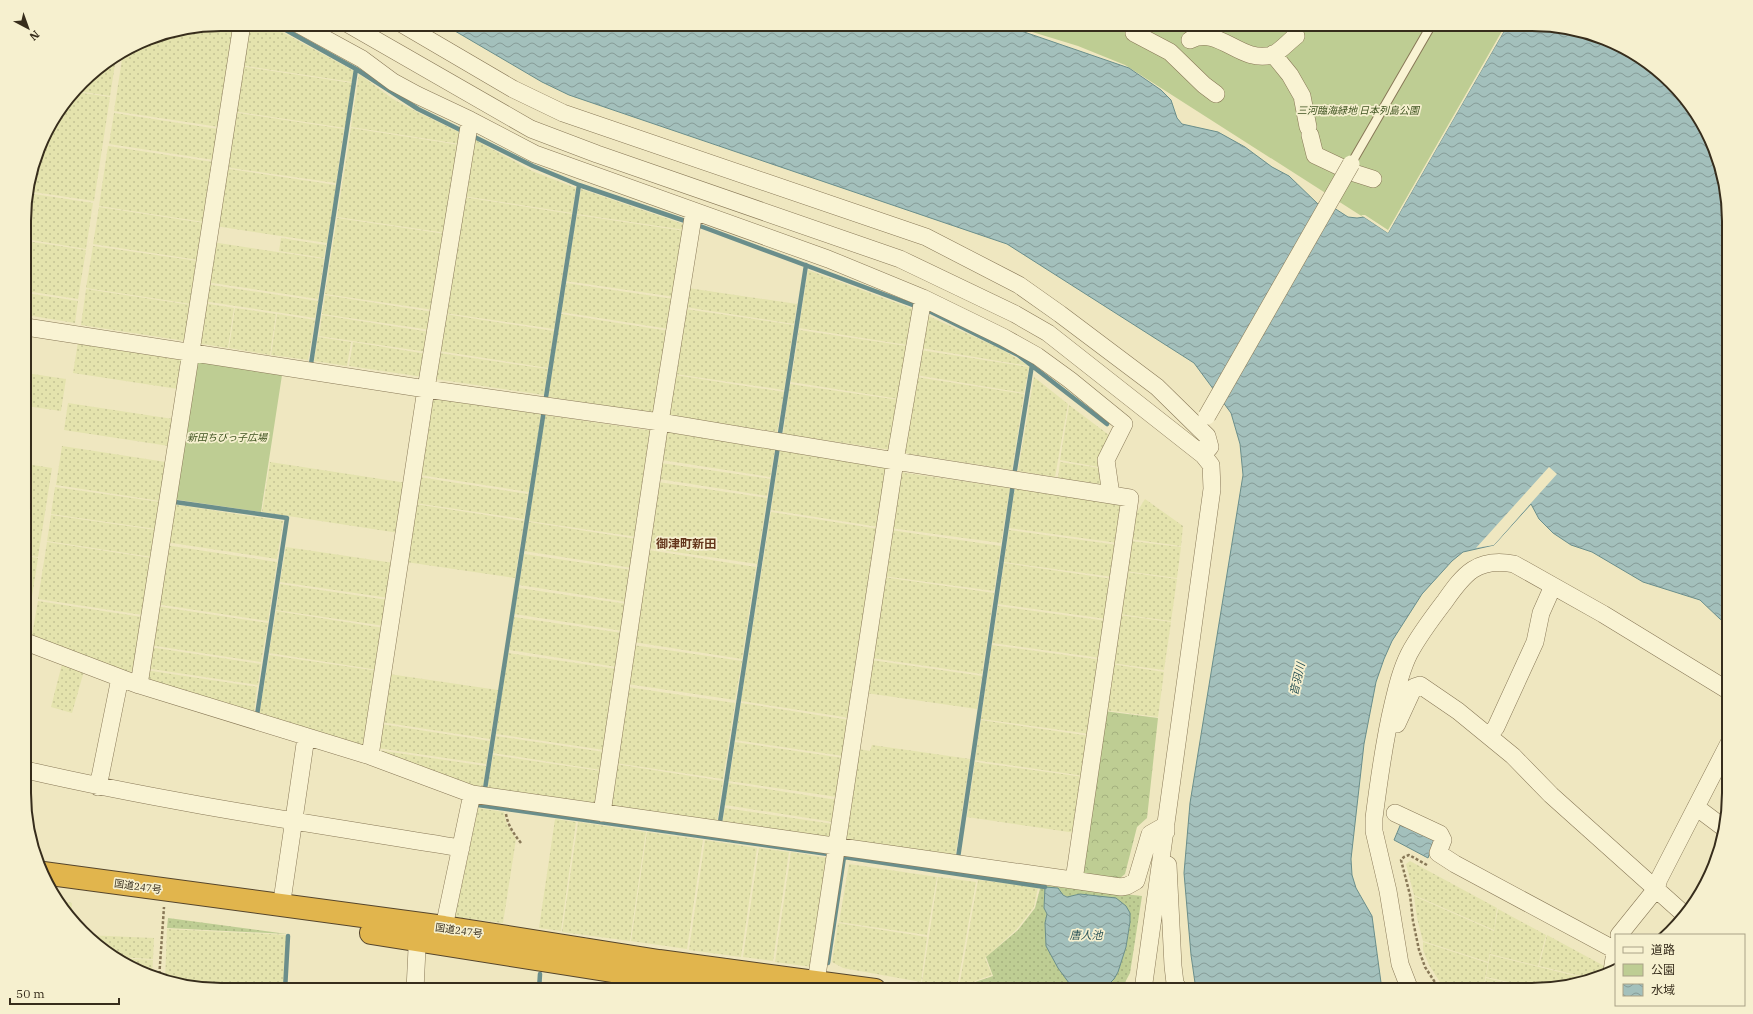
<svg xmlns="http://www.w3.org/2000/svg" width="1753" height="1014" viewBox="0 0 1753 1014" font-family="'IBM Plex Serif','Noto Sans JP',serif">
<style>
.farmland{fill:url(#farmland-dots)}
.grass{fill:url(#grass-dots);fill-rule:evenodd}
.forest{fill:url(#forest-crowns)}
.park{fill:#becd93}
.water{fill:url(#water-waves);stroke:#6a8e8b}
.pier{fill:#efe7c0}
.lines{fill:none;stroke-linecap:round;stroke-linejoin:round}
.stream{stroke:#6a8e8b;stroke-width:4.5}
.lane-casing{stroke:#887857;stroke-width:10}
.street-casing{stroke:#887857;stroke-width:18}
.highway-casing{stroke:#55452c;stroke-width:24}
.path{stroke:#887857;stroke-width:2.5;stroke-dasharray:3 2;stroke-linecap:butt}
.lane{stroke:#f9f3d3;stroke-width:8}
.street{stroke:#f9f3d3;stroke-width:17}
.highway{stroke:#e1b54d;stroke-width:22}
.street-bridge-casing{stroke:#887857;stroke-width:18;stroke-linecap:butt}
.street-bridge{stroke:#f9f3d3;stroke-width:17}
.labels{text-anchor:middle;stroke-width:3.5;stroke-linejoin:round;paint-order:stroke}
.park-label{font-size:10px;font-style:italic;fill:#405422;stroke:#f6f0cf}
.street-label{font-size:10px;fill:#372d1c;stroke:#f6f0cf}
.water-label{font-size:11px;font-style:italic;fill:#2b5457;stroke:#f6f0cf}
.quarter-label{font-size:12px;font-weight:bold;fill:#64351b;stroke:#f6f0cf}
.rim{fill:none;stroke:#372d1c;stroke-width:2}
</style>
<defs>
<pattern id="farmland-dots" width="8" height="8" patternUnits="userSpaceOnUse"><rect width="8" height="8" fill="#e4e3ad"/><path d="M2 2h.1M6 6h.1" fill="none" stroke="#c4c394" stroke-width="1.8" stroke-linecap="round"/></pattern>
<pattern id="grass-dots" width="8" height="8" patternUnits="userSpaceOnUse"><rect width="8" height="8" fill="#becd93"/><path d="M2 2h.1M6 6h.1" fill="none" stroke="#a4b07e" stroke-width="1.8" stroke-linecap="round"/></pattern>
<pattern id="forest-crowns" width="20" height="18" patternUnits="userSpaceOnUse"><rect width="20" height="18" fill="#becd93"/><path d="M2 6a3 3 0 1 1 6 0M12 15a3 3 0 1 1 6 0" fill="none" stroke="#a4b07e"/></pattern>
<pattern id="water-waves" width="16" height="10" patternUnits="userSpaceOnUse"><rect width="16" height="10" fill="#a3c0bc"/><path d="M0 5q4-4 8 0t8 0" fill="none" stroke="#869c98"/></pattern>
</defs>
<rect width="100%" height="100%" fill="#efe7c0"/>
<path class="farmland" d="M221,24h14l-16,103 -105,-16 9,-58 23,-14z
M246,24h16l20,8 72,39 -2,11 -112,-17z
M116,58l-6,38 -33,-5 14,-18z
M239,66l113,17 -7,45 -113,-17z
M359,74l34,25 24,13 44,21 -1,11 -109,-17z
M76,92l34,5 -16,104 -67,-10 17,-57z
M232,112l112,17 -8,54 -112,-16z
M114,113l104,16 -4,31 -105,-16z
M351,128l109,17 -14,88 -109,-16z
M472,138l60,33 44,17 -4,25 -109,-17z
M108,146l105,16 -9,60 -105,-16z
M223,168l113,17 -9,58 -112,-17z
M581,189l105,36 -1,5 -108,-16z
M27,193l66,10 -7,46 -60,-10z
M463,197l109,17 -18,115 -109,-16z
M99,207l105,16 -6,37 -105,-16z
M577,215l108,16 -10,66 -109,-16z
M337,218l109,16 -12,76 -109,-16z
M281,238l45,7 -2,13 -45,-7z
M26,241l60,9 -8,49 -52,-8z
M212,242l112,17 -6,40 -112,-17z
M93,246l105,15 -7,43 -105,-16z
M808,270l105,39 -6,36 -108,-17z
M566,283l108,16 -5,30 -108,-17z
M205,284l113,17 -3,17 -112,-17z
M688,288l109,16 -3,20 -109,-17z
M86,289l105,16 -6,36 -104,-16z
M26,293l52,8 -3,22 -49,-8z
M325,295l108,17 -2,18 -109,-16z
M203,303l31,5 -6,40 -32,-5z
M235,308l41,6 -6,41 -41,-7z
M685,309l109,16 -10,65 -109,-16z
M277,314l38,6 -7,40 -37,-5z
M445,314l109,17 -6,37 -109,-17z
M561,314l108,17 -13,82 -108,-16z
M322,315l108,17 -3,20 -108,-16z
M926,315l75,34 28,17 -108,-18z
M799,330l108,16 -8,53 -108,-17z
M318,337l33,5 -4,24 -33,-5z
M78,342l105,15 -5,32 -105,-16z
M353,342l74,12 -4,23 -74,-11z
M920,350l109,17 -5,26 -108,-18z
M439,353l109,16 -4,26 -109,-16z
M26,373l40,6 -5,32 -35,-5z
M675,375l109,17 -7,40 -108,-16z
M916,377l108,17 -12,76 -108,-17z
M1034,377l34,27 -13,73 -37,-6z
M790,384l109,16 -8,50 -108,-16z
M432,398l109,16 -12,78 -109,-17z
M68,403l105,16 -4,27 -105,-16z
M1069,405l40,30 -10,32 -39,-7z
M545,415l109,16 -17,106 -108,-16z
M666,432l109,17 -5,28 -108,-17z
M62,446l104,16 -6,39 -104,-16z
M780,450l109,16 -10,61 -108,-17z
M270,462l137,21 -8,50 -137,-21z
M1060,462l39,6 2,16 -43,-6z
M661,463l109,16 -3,17 -108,-17z
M26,464l26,4 -14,89 -12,-2z
M899,472l111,16 -9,55 -111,-15z
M419,477l109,17 -4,25 -109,-16z
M658,482l109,16 -10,66 -109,-16z
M55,487l105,15 -4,27 -105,-15z
M1015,488l109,16 -6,39 -109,-15z
M1145,499l38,27 -2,20 -51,-7 4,-22z
M171,504l112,17 -6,38 -112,-17z
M415,504l109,17 -9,57 -109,-16z
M771,512l108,17 -29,189 -109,-17z
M51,515l105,15 -4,27 -105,-16z
M529,522l108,17 -5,29 -108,-17z
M890,530l111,16 -7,45 -111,-15z
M1009,530l109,15 -5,32 -109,-15z
M1130,541l51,6 -4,31 -52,-7z
M47,542l105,16 -9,57 -105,-16z
M165,545l112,17 -9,59 -112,-17z
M286,547l108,16 -5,35 -109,-16z
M648,550l108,17 -14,92 -109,-17z
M524,554l108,16 -5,32 -108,-17z
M26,556l12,2 -12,77z
M1004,563l109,16 -6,40 -109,-15z
M1125,572l52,7 -6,42 -52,-7z
M883,577l111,16 -12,81 -111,-16z
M280,584l108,16 -3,26 -109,-16z
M519,588l108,16 -4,27 -109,-17z
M38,601l104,16 -9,54 -5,2 -96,-38z
M155,606l113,17 -7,39 -112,-17z
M998,606l109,15 -6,37 -109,-15z
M276,611l108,17 -6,42 -109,-17z
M1119,615l52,7 -7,48 -53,-7z
M514,617l108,16 -5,34 -108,-17z
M633,645l109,16 -7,39 -108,-16z
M992,645l109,15 -11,74 -109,-15z
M149,647l112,17 -3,21 -113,-17z
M508,653l109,16 -13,81 -108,-16z
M269,655l109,16 -13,79 -106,-34z
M871,660l111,16 -5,33 -111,-16z
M62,664l22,7 -12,42 -21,-6z
M1111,664l53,8 -6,45 -54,-7z
M145,670l112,17 -3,26 -110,-34z
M389,674l109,16 -8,49 -109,-17z
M627,687l108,16 -12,76 -108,-16z
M741,703l108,17 -6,36 -108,-16z
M981,720l109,16 -6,40 -109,-16z
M381,724l109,17 -4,23 -109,-16z
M496,736l108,16 -3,18 -108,-17z
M735,742l108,16 -6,39 -108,-16z
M872,745l98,14 -15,99 -111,-16 14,-93 12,2z
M377,750l109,16 -3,23 -107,-35z
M493,755l108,16 -6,35 -108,-17z
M975,762l109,15 -8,56 -109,-16z
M615,764l108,17 -6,41 -109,-16z
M728,783l109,17 -4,22 -108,-17z
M478,808l26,4 2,10 10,17 -13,84 -48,-6z
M725,808l108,16 -2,15 -109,-16z
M555,819l21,3 -15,109 -22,-3z
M578,822l68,10 -16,109 -68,-9z
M647,832l56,8 -16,109 -56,-8z
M705,840l52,8 -16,109 -52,-7z
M759,848l30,4 -16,109 -30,-4z
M791,852l37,6 -16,109 -37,-5z
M1410,861l87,47 -3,22 -80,-35 -8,-31z
M849,864l88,13 -10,58 -88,-13z
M938,877l38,5 -19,105 -35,-5z
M978,880l60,7 -4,20 -17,22 -32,29 7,17 -17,6 -7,7 -9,-1z
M1414,896l80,35 -6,31 -65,-21 -6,-23z
M56,900l16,3 -1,16 -14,-17z
M1498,909l48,26 -8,31 -48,-12z
M838,923l89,14 -6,45 -78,-14 -11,-6z
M167,929l120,6 -4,55h-62l-51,-7 -5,-2z
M85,935l69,3 -1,21 -39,-2z
M1547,935l59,32 -2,7 -11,5 -54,-13z
M1423,942l65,21 -5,27h-38l-16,-25 -6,-15z
M1490,955l102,25 -9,3 -39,7 -58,-13z
M116,958l37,2 -1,16 -29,-13z
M1486,978l53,12h-55z"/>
<path class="grass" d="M1041,885l101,11 -12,77 -9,17h-130l-22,-2 6,-6 18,-6 -7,-19 32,-27 17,-22zM1045,887l23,10 12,-3 50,19v9l-4,25 -8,25 -18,15h-24l-30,-41 -1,-23 2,-9 -3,-6z
M168,918l119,16 -120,-6z"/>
<path class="forest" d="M1104,711l54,7 -11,100 -10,9 -12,47 -6,5 -37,-6z"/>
<path class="park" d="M1006,24h502l-120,209 -263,-168 -47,-19z
M193,361l89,14 -21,137 -89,-13z"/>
<path class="water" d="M443,24h558l128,44 32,22 10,10 6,18 5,6 36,8 27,15 27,20 17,9 29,28 13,2 17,11 9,1 7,-1 24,16 120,-209h24l51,7 47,20 41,31 31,41 17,35 10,50v416l-9,-5 -20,-19 -57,-18 -51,-30 -21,-7 -18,-12 -14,-14 -8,-15 -37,41 -31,7 -11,9 -30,33 -30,47 -8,18 -8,23 -12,62 -13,115 1,16 4,13 16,28 10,74h-186l-5,-35 -7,-82 6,-70 53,-328 -3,-31 -9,-31 -37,-50 -187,-119 -438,-149 -27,-13z
M1402,821l33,17 -7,20 -34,-18z
M1045,887l13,1 5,7 4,2 13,-3 36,4 10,8 4,7v9l-4,25 -8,25 -4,7 -5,5 -9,3h-24l-7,-4 -11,-15 -12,-22 -1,-23 2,-9 -3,-6z"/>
<path class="pier" d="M1506,24h2l-120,209 -27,-18h4l23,15z
M1549,467l8,7 -26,29 -37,42 -18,3z"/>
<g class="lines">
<path class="stream" d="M275,24l81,45 62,40 115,57 46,19 121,41 218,81
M925,309l93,46 89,69
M311,364l45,-295
M1014,476l18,-111
M175,502l112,16 -30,197
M485,789l94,-604
M478,805l350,49
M720,822l86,-557
M958,858l55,-374
M828,963l16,-106 201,30
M285,990l3,-54
M539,990l1,-16"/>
<defs>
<path id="lane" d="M1351,164l81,-140"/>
<path id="street" d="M298,24l64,35 31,23 24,13 53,25 65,34 293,105 95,39 80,39 34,19 33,24 54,44 -18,36 5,35 19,3 -56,382
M348,24l183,105 66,25 303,105 115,55 33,19 155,122 8,10 1,24 -69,501
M402,24l111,65 50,24 363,124 93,48 41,29 97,73 50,49 3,11 -7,8
M1134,33l36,19 34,33 12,9
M1190,40c29,-15 50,24 82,15 8,-3 17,-14 24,-19
M1273,54l17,21 12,21 6,31
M1310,135l5,20 36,17 22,7
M26,327l400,62 234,33 235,39 216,34
M26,642l113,43 231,71 102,38 649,93 6,-1 9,-5 14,-47 16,-9v7
M139,685l103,-661
M1397,724l17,-37 6,-2 38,26 55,45 38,39 134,120
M1489,736l7,-9 39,-85 6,-29 12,-27
M370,756l56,-367 44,-269
M26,770c143,33 289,54 435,78
M98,787l22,-109
M1696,807l28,21
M602,813l58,-391 34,-211
M1395,813l45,21 3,6 -5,13 17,11 160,86
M1168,865l5,101 2,17 4,7
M283,894l23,-157
M444,927l28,-133
M1619,935l37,-46 3,-10 70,-136
M1612,971l4,-25
M816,982l79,-521 28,-163
M415,990l3,-62
M1410,990l-10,-26 -12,-73 -14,-60v-13c5,-39 10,-77 19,-114 4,-17 8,-34 16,-50 10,-19 23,-36 36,-53 19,-27 32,-44 69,-37l89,50 126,77"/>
<path id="highway" d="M43,873l401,54 215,34 216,29
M371,933l298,47 80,10"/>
</defs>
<use href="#lane" class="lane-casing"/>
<use href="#street" class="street-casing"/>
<use href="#highway" class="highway-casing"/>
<path class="path" d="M506,814c2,12 8,20 15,29
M1427,865l-18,-10 -5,2 -3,3 9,35 3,26 6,29 6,17 15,23
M159,979l5,-72"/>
<use href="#lane" class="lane"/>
<use href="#street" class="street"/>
<use href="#highway" class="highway"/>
<defs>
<path id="street-bridge" d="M1207,416l144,-252"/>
</defs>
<use href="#street-bridge" class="street-bridge-casing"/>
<use href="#street-bridge" class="street-bridge"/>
</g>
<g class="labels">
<g class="park-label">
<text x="1358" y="114">三河臨海緑地 日本列島公園</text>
<text x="227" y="441">新田ちびっ子広場</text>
</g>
<g class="street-label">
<text transform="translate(138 886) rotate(8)" y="4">国道247号</text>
<text transform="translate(459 930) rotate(8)" y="4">国道247号</text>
</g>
<g class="water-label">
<text transform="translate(1297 679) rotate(-77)" y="4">音羽川</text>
<text x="1086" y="939">唐人池</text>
</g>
<g class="quarter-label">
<text x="686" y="548">御津町新田</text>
</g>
</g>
<path d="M0 0H1753V1014H0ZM221 31H1532A190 190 0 0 1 1722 221V793A190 190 0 0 1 1532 983H221A190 190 0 0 1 31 793V221A190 190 0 0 1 221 31Z" fill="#f6f0cf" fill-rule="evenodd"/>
<path class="rim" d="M221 31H1532A190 190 0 0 1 1722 221V793A190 190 0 0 1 1532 983H221A190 190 0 0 1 31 793V221A190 190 0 0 1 221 31Z"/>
<rect x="1615" y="934" width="130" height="72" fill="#f6f0cf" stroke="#aaa287"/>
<rect x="1623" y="947" width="20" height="6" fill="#f9f3d3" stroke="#aaa287"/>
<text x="1651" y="954" font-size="12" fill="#372d1c">道路</text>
<rect x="1623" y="964" width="20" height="12" fill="#becd93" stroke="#aaa287"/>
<text x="1651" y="974" font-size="12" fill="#372d1c">公園</text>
<rect x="1623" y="984" width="20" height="12" fill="url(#water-waves)" stroke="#aaa287"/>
<text x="1651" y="994" font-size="12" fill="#372d1c">水域</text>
<g transform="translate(28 28) rotate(139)" stroke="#f6f0cf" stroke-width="3" paint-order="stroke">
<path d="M0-3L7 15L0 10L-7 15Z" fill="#372d1c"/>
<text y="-6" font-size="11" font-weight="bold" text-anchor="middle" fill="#372d1c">N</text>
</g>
<path d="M10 998v6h109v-6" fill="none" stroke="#372d1c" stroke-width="2"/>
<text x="16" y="998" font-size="12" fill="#372d1c" stroke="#f6f0cf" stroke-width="3" paint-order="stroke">50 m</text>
</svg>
